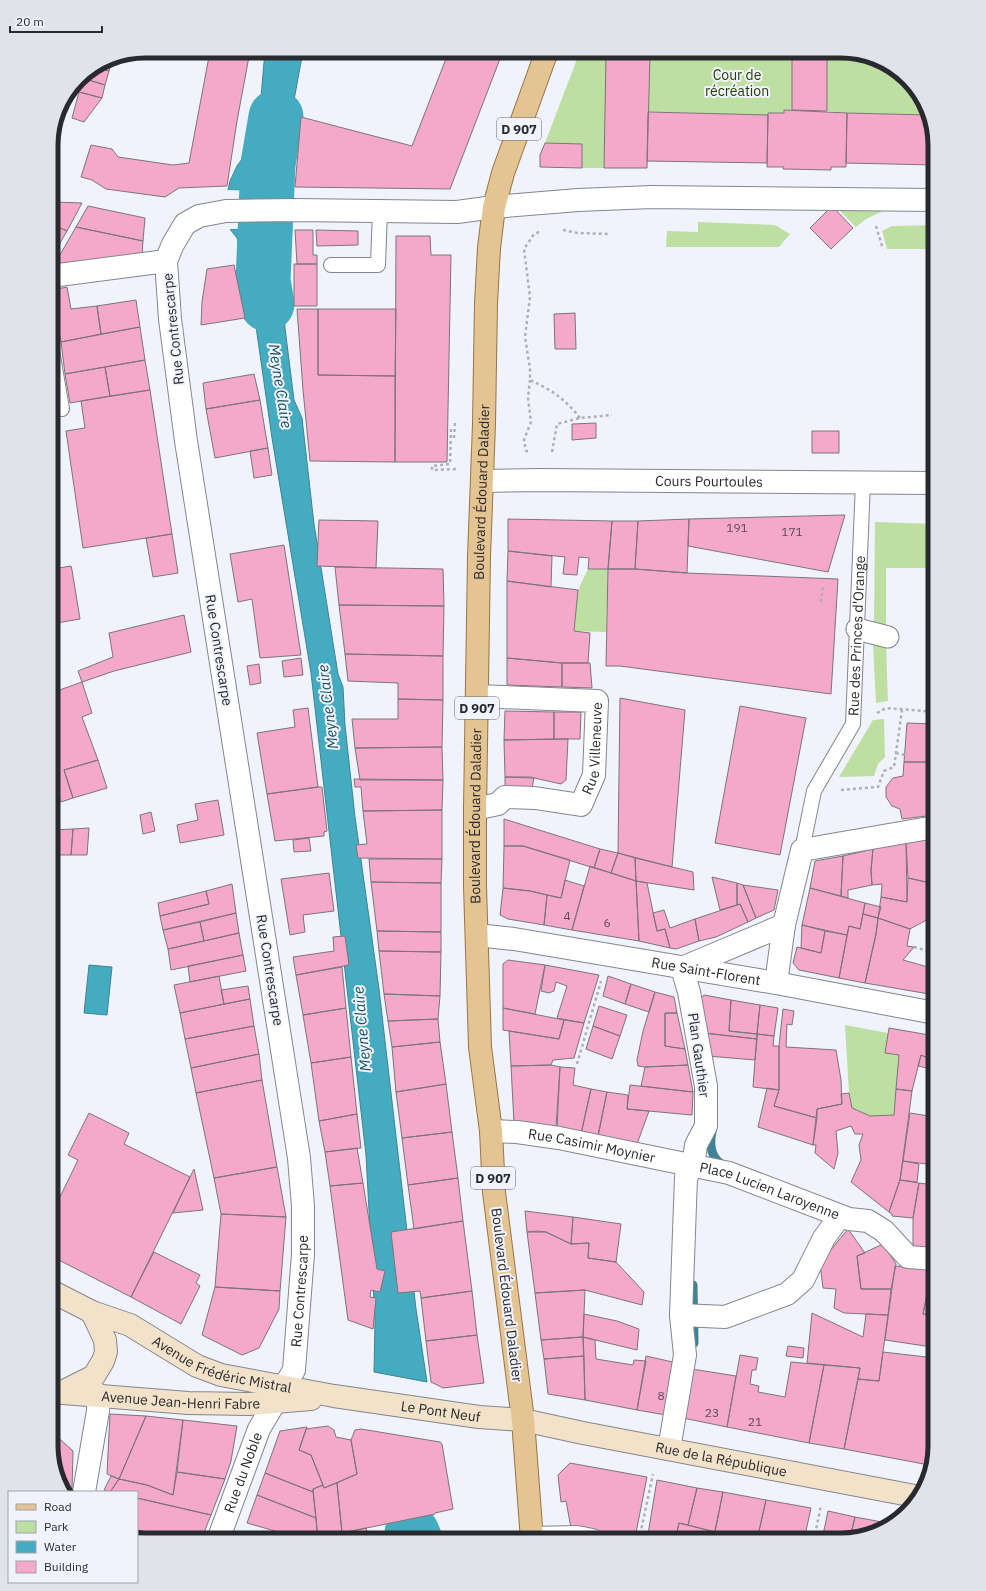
<svg xmlns="http://www.w3.org/2000/svg" width="986" height="1591" viewBox="0 0 986 1591" font-family="'IBM Plex Sans',sans-serif">
<style>
.green{fill:#bedfa2}
.water{fill:#45abc1;stroke:#3d8495}
.pier{fill:#f1f3fc}
.lines{fill:none;stroke-linecap:round;stroke-linejoin:round}
.stream{stroke:#3d8495;stroke-width:9}
.river{stroke:#45abc1;stroke-width:55}
.building{fill:#f4a9ca;stroke:#7d7478}
.service-casing{stroke:#84858e;stroke-width:16}
.pedestrian-casing{stroke:#84858e;stroke-width:23}
.minor-casing{stroke:#84858e;stroke-width:24}
.secondary-casing{stroke:#84858e;stroke-width:24}
.primary-casing{stroke:#987542;stroke-width:24}
.path{stroke:#aeb0b7;stroke-width:2.5;stroke-dasharray:3 3;stroke-linecap:butt}
.service{stroke:#fff;stroke-width:14}
.pedestrian{stroke:#fff;stroke-width:21}
.minor{stroke:#fff;stroke-width:22}
.secondary{stroke:#f2e2ca;stroke-width:22}
.primary{stroke:#e5c494;stroke-width:22}
.labels{text-anchor:middle;stroke-width:4;stroke-linejoin:round;paint-order:stroke}
.number-label{font-size:12px;fill:#5c4a54}
.shield{fill:#f1f3fc;stroke:#65666b;stroke-width:1}
.shield-label{font-size:13px;font-weight:bold;fill:#292a2d}
.park-label{font-size:14px;fill:#254001;stroke:#f1f3fc}
.street-label{font-size:14px;fill:#292a2d;stroke:#f1f3fc}
.water-label{font-size:15px;font-style:italic;fill:#16505c;stroke:#f1f3fc}
.rim{fill:none;stroke:#292a2d;stroke-width:5}
</style>
<rect width="100%" height="100%" fill="#f1f3fc"/>
<path class="green" d="M580,51h212v59h-7l-1,3h-16v2l-120,-3 -44,56h-22v-24l-37,-1z
M827,51h20l46,16 32,36 3,12 -81,-2 -20,-2z
M840,206l44,4 -3,2 -15,7 -10,8 -15,-15z
M698,222l77,3 15,9 -11,13h-113l1,-16 31,1z
M935,225v24h-48l-5,-18 10,-5z
M875,522l60,2v44h-49v57l-12,1z
M588,569h20l-2,63 -32,-1 4,-41z
M873,645h13l2,56 -12,2z
M884,719l1,38 -7,7 -4,12 -35,1 34,-57z
M845,1025l43,8 11,22 -5,60 -24,1 -18,-8 -3,-15z"/>
<path class="water" d="M265,51h38l-13,71v70l-62,-2 2,-9 7,-15 11,-15 13,-54z
M289,228l-7,56 3,44 9,72 8,18 12,106 24,150 5,13 2,38 10,92 24,172 37,320 11,73 -53,-10 1,-51 -9,-166 -55,-482 -39,-235 -23,-160 -12,-40 -7,-9z
M89,965l23,2 -5,48 -23,-2z"/>
<path class="pier" d="M227,190h1l64,2 -2,2 -62,-2z
M289,226l2,2 -61,1v-2z"/>
<g class="lines">
<path class="stream" d="M712,1132c-3,13 -1,28 13,34
M693,1285l1,58"/>
<path class="river" d="M267,304l-4,-23 5,-117 8,-47
M412,1533l3,7"/>
</g>
<path class="building" d="M210,51h40l-13,70 -10,65 -48,2 -14,9 -59,-8 -14,-9 -11,-3 10,-32 21,4 6,8 55,8 16,-2z
M449,51h54l-53,138 -155,-2 6,-70 111,29z
M792,51h35v60l-35,-1z
M606,55l44,1 -3,112h-43z
M109,58h4l-4,13 -13,-4z
M96,67l13,4 -4,14 -23,-7 1,-2z
M82,78l23,7 -3,13 -23,-6z
M79,92l23,6 -18,24 -12,-4z
M784,110l63,3 -1,54h-15v3l-48,-1 1,-2h-17l1,-54h16z
M648,112l120,3 -1,48 -120,-2z
M847,113l81,2 7,30v20l-89,-2z
M545,143l37,1v24l-42,-1v-12z
M54,202l28,1 -15,28 -16,-7v-16z
M88,206l57,12 -2,23 -67,-14z
M832,206l21,22 -22,21 -21,-21z
M51,224l16,7 -7,12 -9,-5z
M76,227l67,14 -1,14 -89,12z
M295,230h18v25h4v9h-20z
M316,230l42,1v14l-41,1z
M396,236h34l1,19h20l-4,207h-52z
M51,238l9,5 -7,12 -2,-1z
M294,264h23v42h-23z
M234,265l11,53 -44,7 1,-23 5,-33z
M67,287l4,22 26,-3 4,28 -40,8 -9,-52z
M136,300l4,27 -39,7 -4,-28z
M297,309h21v66l77,1v86l-85,-1 -7,-71z
M318,309h78l-1,67 -77,-1z
M575,313l1,36h-21l-1,-35z
M140,327l5,33 -80,14 -4,-32z
M145,360l5,30 -40,6 -5,-29z
M105,367l5,29 -40,7 -5,-29z
M254,374l6,26 -54,9 -3,-26z
M150,390l22,144 -89,14 -17,-117 19,-3 -4,-27z
M260,400l8,48 -53,10 -9,-49z
M51,402l6,20 -6,1z
M596,423v15l-24,2v-16z
M812,431h27v22h-27z
M268,448l4,27 -18,3 -4,-27z
M845,515l-17,57 -140,-26 1,-27z
M508,519l104,2 -4,48h-20l1,-11 -10,-1 -2,18 -14,-1 2,-17 -57,-6z
M689,519l-2,54 -52,-4 3,-48z
M319,520l59,1 -2,47 -59,-2z
M612,521h26l-3,48h-27z
M172,534l6,39 -25,4 -7,-39z
M284,545l17,110 -41,3 -8,-59 -14,3 -8,-48z
M508,551l44,5 -1,31 -44,-6z
M57,559l2,9 12,-2 1,4 8,49 -29,5v-64z
M335,567l108,2 1,37 -105,-1z
M608,569h27l52,4 151,6 -7,115 -211,-28h-14z
M507,581l71,9 -4,41 16,2 -2,30h-26l-55,-5z
M339,605l105,1 -1,50 -98,-2z
M184,615l7,37 -77,19 -32,11 -4,-11 35,-14 -4,-24z
M345,654l98,2v44l-45,-1v-16l-50,-2z
M301,658l2,17 -19,2 -2,-16z
M507,658l55,5v24l-55,-2z
M562,663h28l2,25 -30,-1z
M259,664l2,19 -11,2 -3,-19z
M82,682l10,31 -10,4 16,43 -34,10 9,28 -12,4 -10,-29v-80z
M620,698l65,12 -13,157 -54,-14z
M398,699l45,1 -1,47 -87,1 -3,-29h46z
M740,706l66,12 -26,137 -65,-12z
M308,708l10,79 -51,7 -10,-61 38,-6 -2,-17z
M505,711l49,1v27l-50,1z
M554,712h27l-1,27h-26z
M907,723l28,1v38h-31z
M568,739l-2,41 -5,4 -31,-7h-25l-1,-37z
M442,747l1,33h-83l-5,-32z
M98,760l9,28 -34,10 -9,-28z
M904,762h31v53l-33,4 -2,-10 -8,-3 -6,-9v-10l7,-9 10,-2z
M505,777l29,1 -2,10h-27z
M354,779l89,1 -1,30 -79,1 -2,-24h-6z
M318,787h4l5,44 -3,1v4l-49,5 -8,-47z
M218,800l6,35 -44,8 -3,-18 21,-5 -3,-16z
M442,810v49l-84,-1 -2,-13 11,-1 -4,-33z
M151,812l4,19 -12,3 -3,-19z
M504,819l96,30 -6,19 -71,-22h-19z
M89,828l-2,27h-16l2,-26z
M73,829l-2,26h-20v-25z
M935,835v49l-27,-6 -2,-36z
M309,838l2,13 -17,1 -1,-12z
M906,842l1,60 -26,-5 1,-13 -10,1 -1,-15 2,-21z
M504,846h19l47,14 -9,38 -31,-7 -27,-3z
M600,849l18,4 -7,20 -17,-5z
M873,849l-2,21 1,15 -24,5v8l-7,-2 2,-40z
M618,853l17,5 1,23 -25,-8z
M843,856l-2,40 -31,-8 5,-27z
M635,858l58,14 1,18 -58,-9z
M369,859h73l-1,24 -70,-1z
M590,866l46,15 3,60 -67,-11z
M329,873l5,38 -31,4 2,17 -15,3 -9,-56z
M712,877l25,6v22l-17,5z
M908,878l27,6v28l-3,5 -22,12 -32,-11 3,-21 26,5z
M565,880l19,6 -12,44 -28,-5 3,-30 14,3z
M636,881l11,2 10,48 8,-2 5,19 -31,-7z
M371,882l70,1v49l-64,-1z
M737,883l6,2 13,33 -8,4 -8,-18 -3,1z
M232,884l4,29 -73,17 -3,-14 49,-12 -3,-13z
M743,885l35,5 -4,20 -18,8z
M503,888l27,3 17,4 -3,30 -36,-6 -8,-4z
M810,888l55,15 -5,26 -11,-3 -2,9 -45,-10z
M206,891l3,13 -49,12 -2,-13z
M865,903l16,4 -3,11 -15,-4z
M740,904l8,18 -32,15 -17,4 -4,-22z
M664,910l6,18 25,-9 4,22 -23,8 -6,-1 -5,-19 -8,2 -4,-18z
M236,913l3,20 -35,8 -4,-19z
M863,914l15,4 -2,16 -11,49 -26,-5 10,-52 11,3z
M878,918l32,11 -3,17 7,1 -11,13 32,9v26l-70,-12 11,-49z
M200,922l4,19 -36,8 -5,-19z
M802,925l23,6 -4,22 -20,-5z
M377,931l64,1v20l-62,-1z
M825,931l22,4 -8,43 -40,-8 -6,-7 4,-16 24,6z
M239,933l4,22 -72,15 -3,-21z
M345,936l4,29 -53,10 -3,-18 41,-6 -1,-14z
M379,951l62,1 -1,44 -56,-2z
M243,955l3,16 -56,11 -2,-16z
M508,960l37,5 -10,49 -32,-6v-44z
M545,965l54,10 -15,48 -27,-5 10,-32 -11,-4 -2,9 -5,2 -8,-2z
M342,967l4,41 -43,7 -7,-40z
M219,976l5,28 -44,9 -6,-28z
M608,976l23,8 -6,20 -22,-8z
M631,984l24,8 -6,20 -24,-8z
M248,986l2,13 -26,5 -3,-14z
M655,992l19,5 3,16h-12v33l20,3 3,16 -43,2 -7,-1 -1,-6 6,-29z
M384,994l56,2 -2,23 -50,2z
M704,995l27,5 -2,31 28,3v5l-53,-6 -8,-30z
M250,999l4,27 -69,13 -5,-26z
M731,1000l29,5 -3,29 -28,-3z
M760,1005l18,3 -4,28 -17,-2z
M599,1006l28,9 -7,21 -27,-10z
M346,1008l5,49 -40,6 -8,-48z
M503,1008l61,12 -5,19 -56,-9z
M783,1009l11,2 -2,14 -5,-1 -1,23 50,3 5,30 1,24 -25,5v9l-43,-12 5,-16v-44z
M665,1013h12l8,36 -20,-3z
M438,1019l2,23 -48,5 -4,-26z
M564,1020l20,3 -10,35 -21,2 -2,5 -40,1 -2,-35 50,8z
M254,1026l5,28 -68,14 -6,-29z
M593,1026l27,10 -8,23 -26,-10z
M889,1028l46,8v25l-14,-6 -9,36 -16,-2 3,-34 -14,-2z
M704,1033l53,6 -2,21 -47,-4z
M757,1034l17,2 -1,10h6v44l-26,-3z
M440,1042l6,42 -50,8 -4,-45z
M259,1054l3,26 -66,13 -5,-25z
M921,1055l14,6v9l-17,-4z
M351,1057l6,57 -38,7 -8,-58z
M551,1065l9,2 -4,60 -42,-4 -3,-57z
M688,1065l5,27 -52,-6 4,-19z
M560,1067l15,1 -2,17 18,4 -10,45 -24,-5z
M262,1080l15,87 -63,11 -18,-85z
M446,1084l6,48 -50,6 -6,-46z
M630,1085l63,7 -1,23 -65,-6z
M767,1088l12,2 -5,16 43,12 -4,27 -55,-18z
M591,1089l16,3 -9,45 -17,-3z
M896,1089l16,2 -12,89 -11,32 -38,-30 10,-22 -2,-15 4,-11h-8l-4,-8 -15,5 2,22 -4,16 -19,-16 1,-8h-3l4,-36 25,-5 -1,-10 8,-1 3,15 18,8 24,-1z
M607,1092l21,3 -1,14 22,2 -12,33 -39,-9z
M89,1113l40,20 -5,11 66,33 -59,120 -80,-41v-59l7,4 20,-41 -10,-5z
M910,1113l25,4v48l-32,-4z
M357,1114l4,34 -36,4 -6,-31z
M452,1132l6,46 -50,7 -6,-47z
M357,1148l6,35 -33,3 -5,-34z
M903,1161l16,3 -2,18 -17,-2z
M929,1165h6v7l-7,-1z
M277,1167l9,50 -65,-3 -7,-36z
M194,1169l9,41 -30,3 17,-36z
M458,1178l5,43 -49,8 -6,-44z
M900,1180l19,3 -6,35 -21,-2v-2l-3,-2z
M363,1183l14,86 8,2 -5,21 -9,-2 -1,7 6,1 -3,31 -25,-9 -18,-134z
M919,1183l15,2 1,39 -3,26 -19,-3v-29z
M525,1211l48,6 -2,27 -25,-12h-19z
M221,1214l65,3 -6,74 -65,-4z
M573,1217l48,7 -5,38 -28,-4 1,-15 -18,1z
M463,1221l9,70 -51,7 -1,-7 -22,2 -7,-61z
M935,1224v25l-3,1z
M848,1229l17,24 -8,3 4,33h30l-3,26 -44,-2 -10,-5 2,-19 -13,-1 -3,-25z
M537,1231l9,1 25,12 18,-1 -1,15 28,4 28,30 -2,13 -57,-15 -50,3 -8,-61z
M883,1244l13,20 -5,25h-30l-4,-33z
M154,1252l46,23 -4,8 4,3 -19,38 -50,-27z
M895,1266l37,3 -9,45 12,2v16l-3,15 -47,-7z
M932,1269l3,1v46l-12,-2z
M215,1287l65,4 -1,18 -20,39 -17,7 -40,-20z
M585,1290l-2,47 -42,3 -6,-47z
M472,1291l5,44 -51,6 -5,-43z
M812,1313l51,24 3,-23 22,1 -9,66 -21,-2 2,-11 -53,-5z
M584,1314l33,7 22,8 -2,21 -54,-13z
M477,1335l7,48 -41,5 -12,-6 -5,-41z
M583,1337l12,3 1,19 37,6 1,-5 12,1 -9,49 -52,-10z
M583,1337l1,19 -40,3 -3,-19z
M788,1346l16,2 -1,10 -17,-2z
M883,1352l52,6v88l-6,19 -85,-16 14,-70 21,2z
M740,1355l18,3 -2,12h-4l-2,14 9,2 -1,6 27,5 6,-35 33,3 -15,78 -82,-16z
M584,1356l1,44 -37,-6 -4,-35z
M646,1356l31,7 -11,52 -29,-5z
M824,1365l36,3 -16,81 -35,-6z
M692,1369l44,7 -9,51 -44,-9z
M110,1414l36,2 -27,63 -12,-5z
M146,1416l37,4 -10,75 -26,-10 -28,-6z
M183,1420l54,6 -6,35 -6,18 -48,-7z
M328,1426l6,4 2,7 15,3 6,34 -33,14 -13,-33 -12,-5 7,-21z
M307,1427l-8,23 12,5 12,30 -10,4v3l-48,-19 15,-42z
M361,1429l79,13 2,2 11,65 -18,4v1l-93,19 -5,-50 20,-9 -6,-34 4,-10z
M51,1431l22,20 -1,40 -9,-1 -2,-2 -10,-42z
M570,1463l77,14 -12,61 -64,-10 -5,-27 -5,1 -3,-27z
M177,1472l48,7 -14,36 -74,-17v-6h-27l9,-13 28,6 26,10z
M265,1473l48,19 3,26 -59,-23z
M111,1476l8,3 -9,13 -6,-2z
M657,1480l40,8 -9,37 -9,-2 -4,17h-28z
M337,1483l5,50 24,-5 2,8 -26,4h-24l-5,-51 10,-4 1,3z
M697,1488l26,4 -8,40 -27,-7z
M723,1492l43,8 -9,40h-44z
M257,1495l59,23 2,22h-12l-59,-17z
M137,1498l74,17 -10,25h-22l-42,-10z
M766,1500l45,8 -7,32h-47z
M828,1511l27,6 -5,21 -9,2h-19z
M855,1517l27,5 -2,9 -30,7z
M882,1522l9,1 -11,8z
M679,1523l36,9 -2,8h-38z
M137,1530l42,10h-40l-2,-1z
M242,1534l18,6h-20z"/>
<g class="lines">
<defs>
<g id="service">
<path d="M331,265h47l2,-54"/>
<path d="M51,344l11,65"/>
<path id="s1" d="M802,850l12,-59 39,-67 10,-242"/>
</g>
<path id="pedestrian" d="M857,629l31,8"/>
<g id="minor">
<path d="M51,276l115,-15"/>
<path id="s2" d="M482,481l58,-1 395,3"/>
<path id="s3" d="M475,809l23,-5 7,-7 30,1 46,7 13,-30 3,-74 -120,-5"/>
<path id="s4" d="M477,935l37,4 262,44 159,30"/>
<path d="M776,983l8,-58 18,-75 133,-23"/>
<path id="s5" d="M491,1131l26,1 42,6 170,35 120,46 19,2 16,10 24,26 27,2"/>
<path d="M681,1315l44,2 62,-23 16,-14 21,-42 16,-22"/>
<path d="M669,1449l16,-94 -4,-40 5,-138 7,-11 3,-21 10,-19v-40l-17,-94 -7,-24 102,-43"/>
<path d="M84,1492l14,-81 1,-16"/>
<path d="M532,1538l45,-1 15,3"/>
<path id="s6" d="M218,1540l41,-111 35,-59 9,-116v-48l-4,-48 -113,-717 -16,-122 -4,-58 7,-17 12,-20 14,-8 27,-5 69,-1 162,2 37,-5 84,-7 74,-3 283,3"/>
</g>
<g id="secondary">
<path id="s7" d="M51,1291l41,21 38,13 67,41 24,9 113,21 145,21 44,3 60,13 337,64"/>
<path id="s8" d="M51,1392l137,11 61,1 62,-5"/>
<path d="M62,1392l32,-16 9,-15 3,-9 -1,-12 -13,-28"/>
</g>
<g id="primary">
<path id="s9" d="M532,1540l-9,-120 -29,-228 -3,-61 -11,-84 -5,-161v-77l4,-252 5,-133 2,-121 3,-55 5,-41 9,-34 44,-122"/>
</g>
</defs>
<use href="#service" class="service-casing"/>
<use href="#pedestrian" class="pedestrian-casing"/>
<use href="#minor" class="minor-casing"/>
<use href="#secondary" class="secondary-casing"/>
<use href="#primary" class="primary-casing"/>
<path class="path" d="M876,226l7,23
M563,230l15,3 32,1
M539,232l-5,2 -10,15 6,48 -5,40 5,32v11c23,11 34,18 50,38
M451,429l-1,35 -18,2v4l24,-1
M454,438l1,-15
M528,451h-2l-2,-11 7,-18 -3,-24 2,-18
M552,452l5,-28 23,-6 32,-3
M821,602l2,-16
M877,713l9,-5 49,4
M896,753l9,2
M841,790l37,-3 6,-16 10,-4 8,-57
M914,947l21,6
M577,1064l24,-83
M639,1540l14,-66
M814,1540l7,-35"/>
<use href="#service" class="service"/>
<use href="#pedestrian" class="pedestrian"/>
<use href="#minor" class="minor"/>
<use href="#secondary" class="secondary"/>
<use href="#primary" class="primary"/>
</g>
<g class="labels">
<g class="number-label">
<text x="737" y="532">191</text>
<text x="792" y="536">171</text>
<text x="567" y="920">4</text>
<text x="607" y="927">6</text>
<text x="661" y="1400">8</text>
<text x="712" y="1417">23</text>
<text x="755" y="1426">21</text>
</g>
<g class="shield">
<rect x="497" y="118" width="44" height="22" rx="3"/>
<rect x="455" y="697" width="44" height="22" rx="3"/>
<rect x="471" y="1167" width="44" height="22" rx="3"/>
</g>
<g class="shield-label">
<text x="519" y="134">D 907</text>
<text x="477" y="713">D 907</text>
<text x="493" y="1183">D 907</text>
</g>
<g class="park-label">
<text x="737" y="80">Cour de<tspan x="737" dy="16">récréation</tspan></text>
</g>
<g class="street-label">
<text transform="translate(173 329) rotate(-96)" y="5">Rue Contrescarpe</text>
<text dy="5" stroke="none"><textPath href="#s2" startOffset="227">Cours Pourtoules</textPath></text>
<text dy="5" stroke="none"><textPath href="#s9" startOffset="1051">Boulevard Édouard Daladier</textPath></text>
<text dy="5" stroke="none"><textPath href="#s1" startOffset="226">Rue des Princes d'Orange</textPath></text>
<text transform="translate(219 650) rotate(81)" y="5">Rue Contrescarpe</text>
<text dy="5" stroke="none"><textPath href="#s3" startOffset="169">Rue Villeneuve</textPath></text>
<text dy="5" stroke="none"><textPath href="#s9" startOffset="727">Boulevard Édouard Daladier</textPath></text>
<text transform="translate(270 970) rotate(81)" y="5">Rue Contrescarpe</text>
<text dy="5" stroke="none"><textPath href="#s4" startOffset="232">Rue Saint-Florent</textPath></text>
<text transform="translate(699 1055) rotate(82)" y="5">Plan Gauthier</text>
<text dy="5" stroke="none"><textPath href="#s5" startOffset="102">Rue Casimir Moynier</textPath></text>
<text dy="5" stroke="none"><textPath href="#s5" startOffset="286">Place Lucien Laroyenne</textPath></text>
<text dy="5" stroke="none"><textPath href="#s6" startOffset="266">Rue Contrescarpe</textPath></text>
<text transform="translate(507 1295) rotate(83)" y="5">Boulevard Édouard Daladier</text>
<text dy="5" stroke="none"><textPath href="#s7" startOffset="188">Avenue Frédéric Mistral</textPath></text>
<text dy="5" stroke="none"><textPath href="#s8" startOffset="130">Avenue Jean-Henri Fabre</textPath></text>
<text dy="5" stroke="none"><textPath href="#s7" startOffset="413">Le Pont Neuf</textPath></text>
<text dy="5" stroke="none"><textPath href="#s7" startOffset="698">Rue de la République</textPath></text>
<text dy="5" stroke="none"><textPath href="#s6" startOffset="72">Rue du Noble</textPath></text>
</g>
<g class="water-label">
<text transform="translate(280 386) rotate(81)" y="5">Meyne Claire</text>
<text transform="translate(328 707) rotate(-97)" y="5">Meyne Claire</text>
<text transform="translate(362 1029) rotate(-95)" y="5">Meyne Claire</text>
</g>
</g>
<path d="M0 0H986V1591H0ZM145 58H841A87 87 0 0 1 928 145V1446A87 87 0 0 1 841 1533H145A87 87 0 0 1 58 1446V145A87 87 0 0 1 145 58Z" fill="#e1e3eb" fill-rule="evenodd"/>
<path class="rim" d="M145 58H841A87 87 0 0 1 928 145V1446A87 87 0 0 1 841 1533H145A87 87 0 0 1 58 1446V145A87 87 0 0 1 145 58Z"/>
<rect x="8" y="1491" width="130" height="92" fill="#f1f3fc" stroke="#a1a3a9"/>
<rect x="16" y="1504" width="20" height="6" fill="#e5c494" stroke="#a1a3a9"/>
<text x="44" y="1511" font-size="12" fill="#292a2d">Road</text>
<rect x="16" y="1521" width="20" height="12" fill="#bedfa2" stroke="#a1a3a9"/>
<text x="44" y="1531" font-size="12" fill="#292a2d">Park</text>
<rect x="16" y="1541" width="20" height="12" fill="#45abc1" stroke="#a1a3a9"/>
<text x="44" y="1551" font-size="12" fill="#292a2d">Water</text>
<rect x="16" y="1561" width="20" height="12" fill="#f4a9ca" stroke="#a1a3a9"/>
<text x="44" y="1571" font-size="12" fill="#292a2d">Building</text>
<path d="M10 26v6h92v-6" fill="none" stroke="#292a2d" stroke-width="2"/>
<text x="16" y="26" font-size="12" fill="#292a2d" stroke="#f1f3fc" stroke-width="3" paint-order="stroke">20 m</text>
</svg>
